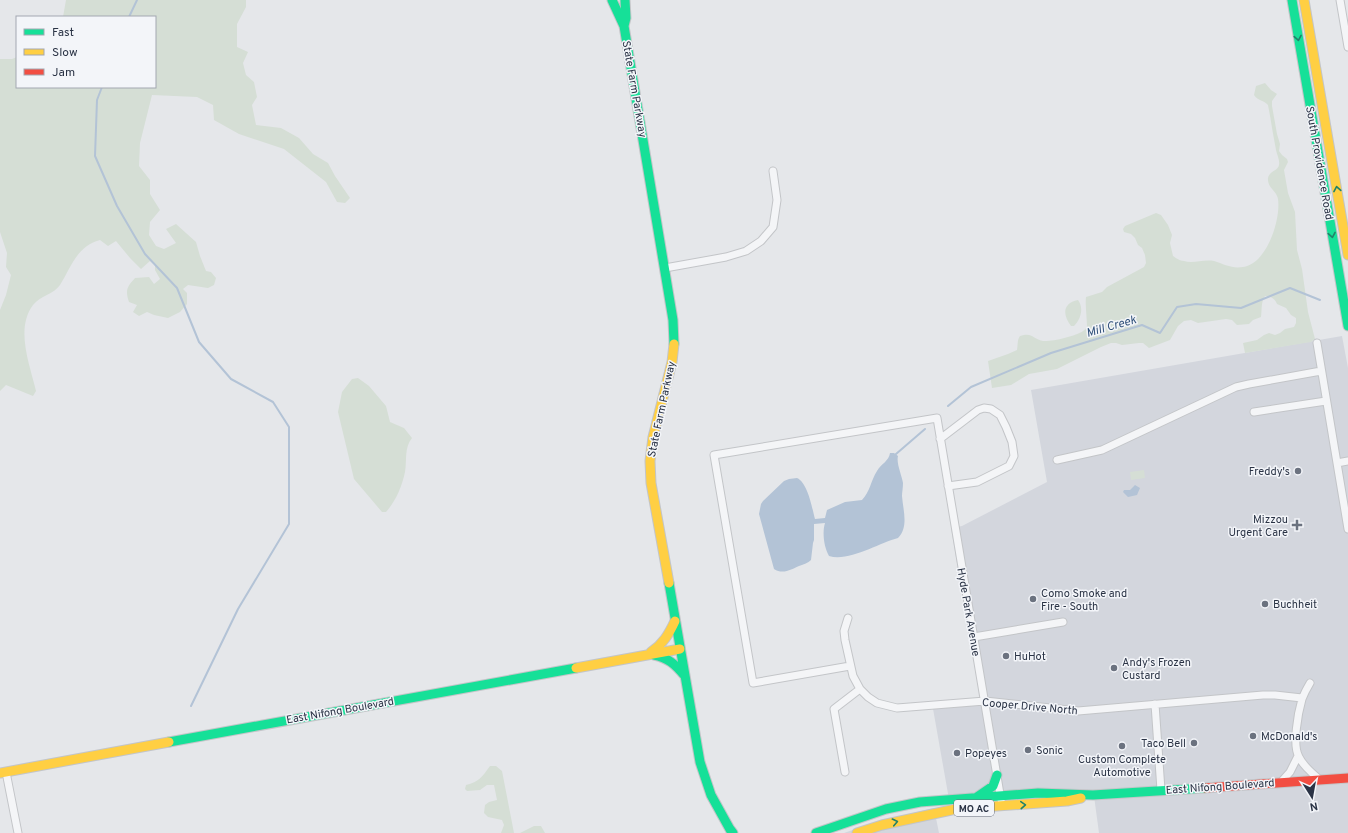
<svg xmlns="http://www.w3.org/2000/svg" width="1348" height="833" viewBox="0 0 1348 833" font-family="Overpass,sans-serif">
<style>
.built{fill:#d3d6dd}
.green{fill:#d5ded5}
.water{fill:#b3c3d6}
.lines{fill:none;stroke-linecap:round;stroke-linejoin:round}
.stream{stroke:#b3c3d6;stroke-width:2}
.street-casing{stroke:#c3c5c8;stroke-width:9}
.fast-casing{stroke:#c3c5c8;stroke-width:11}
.slow-casing{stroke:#c3c5c8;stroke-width:11}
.jam-casing{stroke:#c3c5c8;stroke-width:11}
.street{stroke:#f4f5f7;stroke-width:7}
.fast{stroke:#16e098;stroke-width:9}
.slow{stroke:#ffcf43;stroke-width:9}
.jam{stroke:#f24e42;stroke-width:9}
.oneway{stroke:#21816a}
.poi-dot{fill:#6b727f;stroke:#f3f5f9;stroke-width:1.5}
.labels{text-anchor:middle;stroke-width:3;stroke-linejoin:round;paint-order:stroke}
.shield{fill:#f3f5f9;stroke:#666d7b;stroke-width:1}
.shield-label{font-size:10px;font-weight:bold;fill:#2a3345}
.street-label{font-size:11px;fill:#2a3345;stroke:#f3f5f9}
.poi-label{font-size:11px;fill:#2a3345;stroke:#f3f5f9;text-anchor:start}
.water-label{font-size:12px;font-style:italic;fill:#32527b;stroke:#f3f5f9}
</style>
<rect width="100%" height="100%" fill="#e5e7ea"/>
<path class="built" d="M1342,336l6,32v465h-249l-5,-37 -144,9 -18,-102 48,-5 -29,-170 11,-2 85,-44 -16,-92z
M934,808l5,25h-95l28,-10z"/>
<path class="green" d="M66,0h180v7l-9,17v23l11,5 -5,11 3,12 8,7 3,15 -5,8 4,20 25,3 18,10 14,16 15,9 7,13 15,22 -5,5 -8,-1 -11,-20 -42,-33 -45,-15 -25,-14 -1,-15 -16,-8 -45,-2 -12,48 -1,23 11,14v14l10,16 -10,12 -1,13 7,11 8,3 12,-6 -10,-14 10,-5 20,18 4,14 6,15 5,1 5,6 -2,7 -6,3 -20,-3 -5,4 4,4v11l-7,8 -12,6 -14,-3 -7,-3 -8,4 -6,-4 4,-7 -8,-3c-4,-12 -2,-15 6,-24l14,-1 5,7 6,-5 -5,-9v-5l-5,-4 -9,8 -11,-11 -14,-17 -8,5 -8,-6c-24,7 -28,26 -40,45 -6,9 -20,11 -27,20 -18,24 -3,60 3,86l-3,5 -27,-11 -6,6v-81l6,-15 5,-20 -5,-8 1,-14 -7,-21v-173h12l5,-2v30h138v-70h-92z
M1265,83l6,7 6,4 -5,7v5l5,28 3,10 -1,7 3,4 5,4 1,3 -4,8 4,23 7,19 2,38 5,19 6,43 7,27 -4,3 -66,11 -2,-10 14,-3 7,-5 5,-2 6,2 5,-2 5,-4 9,-2 2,-4v-5l-5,-3 -5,-7 -9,-4c-2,-5 -6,-8 -12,-8 -4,5 -3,14 -4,21l-8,3 -4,4 -12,1 -5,-5 -6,-1 -28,4 -7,-3 -7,1 -6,5 -8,14 -21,8 -6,-5h-4l-17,2 -6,-2h-5l-10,4 -44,22 -28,5 -18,11 -19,3 -4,-27 20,-7 9,-4c1,-5 0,-10 3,-14 13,-4 12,3 23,5 8,1 33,-5 40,-10 2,-1 3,-3 4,-4 0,-8 -2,-24 -1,-30l16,-5 5,-5 37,-20 2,-4 -1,-8 -3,-7 -4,-3 -3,-7 -4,-4 -7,-2 -1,-3 2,-3 31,-13 5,2 7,10 4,10 -2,8 3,13c3,2 7,5 11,5 9,3 19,-2 30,0 10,3 18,8 29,6 24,-3 38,-48 35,-68 -1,-8 -11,-11 -10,-21 1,-7 10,-7 11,-13 1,-5 -2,-10 -3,-15 -3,-15 -5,-30 -8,-45 -4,-5 -10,-4 -14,-10l2,-9z
M1078,300c6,8 3,19 -4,26h-3c-9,-12 -8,-23 7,-26z
M358,378l11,8 17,20 4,16 14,6 8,10c-8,10 -5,22 -7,34 -3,14 -9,29 -19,40h-4l-28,-33 -16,-67 4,-20 10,-13z
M1144,470l1,8 -14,2 -1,-8z
M490,766h6l6,5 12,62h-13l3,-8 -2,-5 -14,-3 -4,-4 1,-8 4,-3 8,-2 -3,-15h-7l-7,5 -13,1 -2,-2 1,-4c13,-3 16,-8 24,-19z
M534,826h7l4,7h-25z"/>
<path class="water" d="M890,453h4l4,3c-2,7 4,20 5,27 0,5 -1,9 -1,13 1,14 7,31 -4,42 -19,5 -49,24 -69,18 -5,-9 -7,-23 -4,-33l-11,1v16l-1,3 -2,17c-3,3 -7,4 -12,6 -7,3 -16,9 -25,3l-15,-55 2,-10 2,-3 21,-20 5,-2 8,-1c11,5 15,30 18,41l10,-1 2,-8 18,-8 17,-2c8,-8 9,-20 15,-29 4,-7 12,-10 13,-18z
M1135,485l5,3 -3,7 -9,2 -5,-5 1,-2h6z"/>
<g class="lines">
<path class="stream" d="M129,17l8,-17
M102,87l-5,13 -2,56 22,50 28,48 32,34 22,54 32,37 42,23 16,25v97l-51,85 -47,97
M948,406l23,-19 80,-34 91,-28 18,8 17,-26 19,-3 45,4 49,-20 30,12
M896,454l29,-25"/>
<defs>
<path id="street" d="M1340,0l8,47
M665,268l61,-11 20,-6 15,-10 12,-14 4,-27 -4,-29
M1317,343l31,186
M1254,412l72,-11
M940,439l38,-29 6,-2 7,1 9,6 6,12 6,15 2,14 -5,10 -32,16 -29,4
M1057,460l45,-10 134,-63 13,-3 72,-13
M1337,463l11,-2
M848,618l-4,13 1,9 8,36 7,13 8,8 9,6 20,5 88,-7 93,10 185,-16h12l27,3
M974,637l89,-15
M850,666l-97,17 -39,-228 223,-37 64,382
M1310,683c-3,5 -6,11 -8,16 -4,14 -10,46 -3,58 4,9 13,16 21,23
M1155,704l6,86
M6,772l12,61
M845,772l-11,-63 26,-20
M1281,782l9,-10 8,-16"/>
<path id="fast" d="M612,0l12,26 49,294 1,24
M1292,0l56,326
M624,26l2,-8 -1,-18
M669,583l31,179 11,33 21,38
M654,655c14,3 21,9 30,20
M169,742l407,-74
M977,797l16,-11 4,-11
M730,829l3,4
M816,833l70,-24 34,-7 118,-9 55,2 112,-7"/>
<path id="slow" d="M1304,0l44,255
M669,583l-18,-100 -1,-22 3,-24 19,-75 2,-18
M651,652c12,-8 18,-18 24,-31
M576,668l104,-19
M0,773l169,-31
M857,833l25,-8 74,-16 111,-8 14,-3"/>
<path id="jam" d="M1205,788l143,-10"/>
</defs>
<use href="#street" class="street-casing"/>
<use href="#fast" class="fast-casing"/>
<use href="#slow" class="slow-casing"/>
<use href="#jam" class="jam-casing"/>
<use href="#street" class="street"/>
<use href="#fast" class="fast"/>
<use href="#slow" class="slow"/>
<use href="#jam" class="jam"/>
</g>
<defs><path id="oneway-chevron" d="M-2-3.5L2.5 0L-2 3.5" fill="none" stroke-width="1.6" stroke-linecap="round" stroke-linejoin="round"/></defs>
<g class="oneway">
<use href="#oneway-chevron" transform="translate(1298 38) rotate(80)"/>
<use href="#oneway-chevron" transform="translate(1337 189) rotate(-100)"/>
<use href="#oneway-chevron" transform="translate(1332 235) rotate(80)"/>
<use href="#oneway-chevron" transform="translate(1023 805) rotate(-4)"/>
<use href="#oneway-chevron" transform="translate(895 822) rotate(-12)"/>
</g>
<g class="poi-dot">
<circle cx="1298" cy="471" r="4"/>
<path d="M1295 519h4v4h4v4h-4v4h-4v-4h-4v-4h4z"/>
<circle cx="1033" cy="599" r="4"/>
<circle cx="1265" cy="604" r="4"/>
<circle cx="1006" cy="656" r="4"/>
<circle cx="1114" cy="668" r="4"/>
<circle cx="1253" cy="736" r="4"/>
<circle cx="1194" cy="743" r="4"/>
<circle cx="1122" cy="746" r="4"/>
<circle cx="1028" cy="750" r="4"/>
<circle cx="957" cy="753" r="4"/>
</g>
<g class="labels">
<rect class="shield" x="954" y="800" width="40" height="16" rx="3"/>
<g class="shield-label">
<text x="974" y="812">MO AC</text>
</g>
<g class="street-label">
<text transform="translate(635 89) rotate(80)" y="4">State Farm Parkway</text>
<text transform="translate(1320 163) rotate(80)" y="4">South Providence Road</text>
<text transform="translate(661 409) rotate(-78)" y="4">State Farm Parkway</text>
<text transform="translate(969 612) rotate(80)" y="4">Hyde Park Avenue</text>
<text transform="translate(1030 706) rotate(5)" y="4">Cooper Drive North</text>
<text transform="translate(340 710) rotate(-10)" y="4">East Nifong Boulevard</text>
<text transform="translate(1220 786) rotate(-4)" y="4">East Nifong Boulevard</text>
</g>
<g class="poi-label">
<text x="1290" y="475" text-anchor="end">Freddy's</text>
<text x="1288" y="523" text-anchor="end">Mizzou<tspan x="1288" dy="13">Urgent Care</tspan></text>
<text x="1041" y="597">Como Smoke and<tspan x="1041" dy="13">Fire - South</tspan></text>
<text x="1273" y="608">Buchheit</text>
<text x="1014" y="660">HuHot</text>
<text x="1122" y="666">Andy's Frozen<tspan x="1122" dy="13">Custard</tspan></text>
<text x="1261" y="740">McDonald's</text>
<text x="1186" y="747" text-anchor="end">Taco Bell</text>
<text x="1036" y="754">Sonic</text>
<text x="965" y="757">Popeyes</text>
<text x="1122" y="763" text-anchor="middle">Custom Complete<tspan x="1122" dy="13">Automotive</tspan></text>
</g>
<g class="water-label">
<text transform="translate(1111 326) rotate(-16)" y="4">Mill Creek</text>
</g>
</g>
<rect x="16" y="16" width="140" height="72" fill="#f3f5f9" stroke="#a3a7b1"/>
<rect x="24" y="29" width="20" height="6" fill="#16e098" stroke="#a3a7b1"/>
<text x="52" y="36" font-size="12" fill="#2a3345">Fast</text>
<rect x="24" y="49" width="20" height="6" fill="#ffcf43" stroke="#a3a7b1"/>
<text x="52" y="56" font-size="12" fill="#2a3345">Slow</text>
<rect x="24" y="69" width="20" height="6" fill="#f24e42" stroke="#a3a7b1"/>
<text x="52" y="76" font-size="12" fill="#2a3345">Jam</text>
<g transform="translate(1312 797) rotate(169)" stroke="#f3f5f9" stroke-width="3" paint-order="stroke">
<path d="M0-3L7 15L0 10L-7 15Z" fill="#2a3345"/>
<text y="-6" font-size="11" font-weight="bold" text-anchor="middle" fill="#2a3345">N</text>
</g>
</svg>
